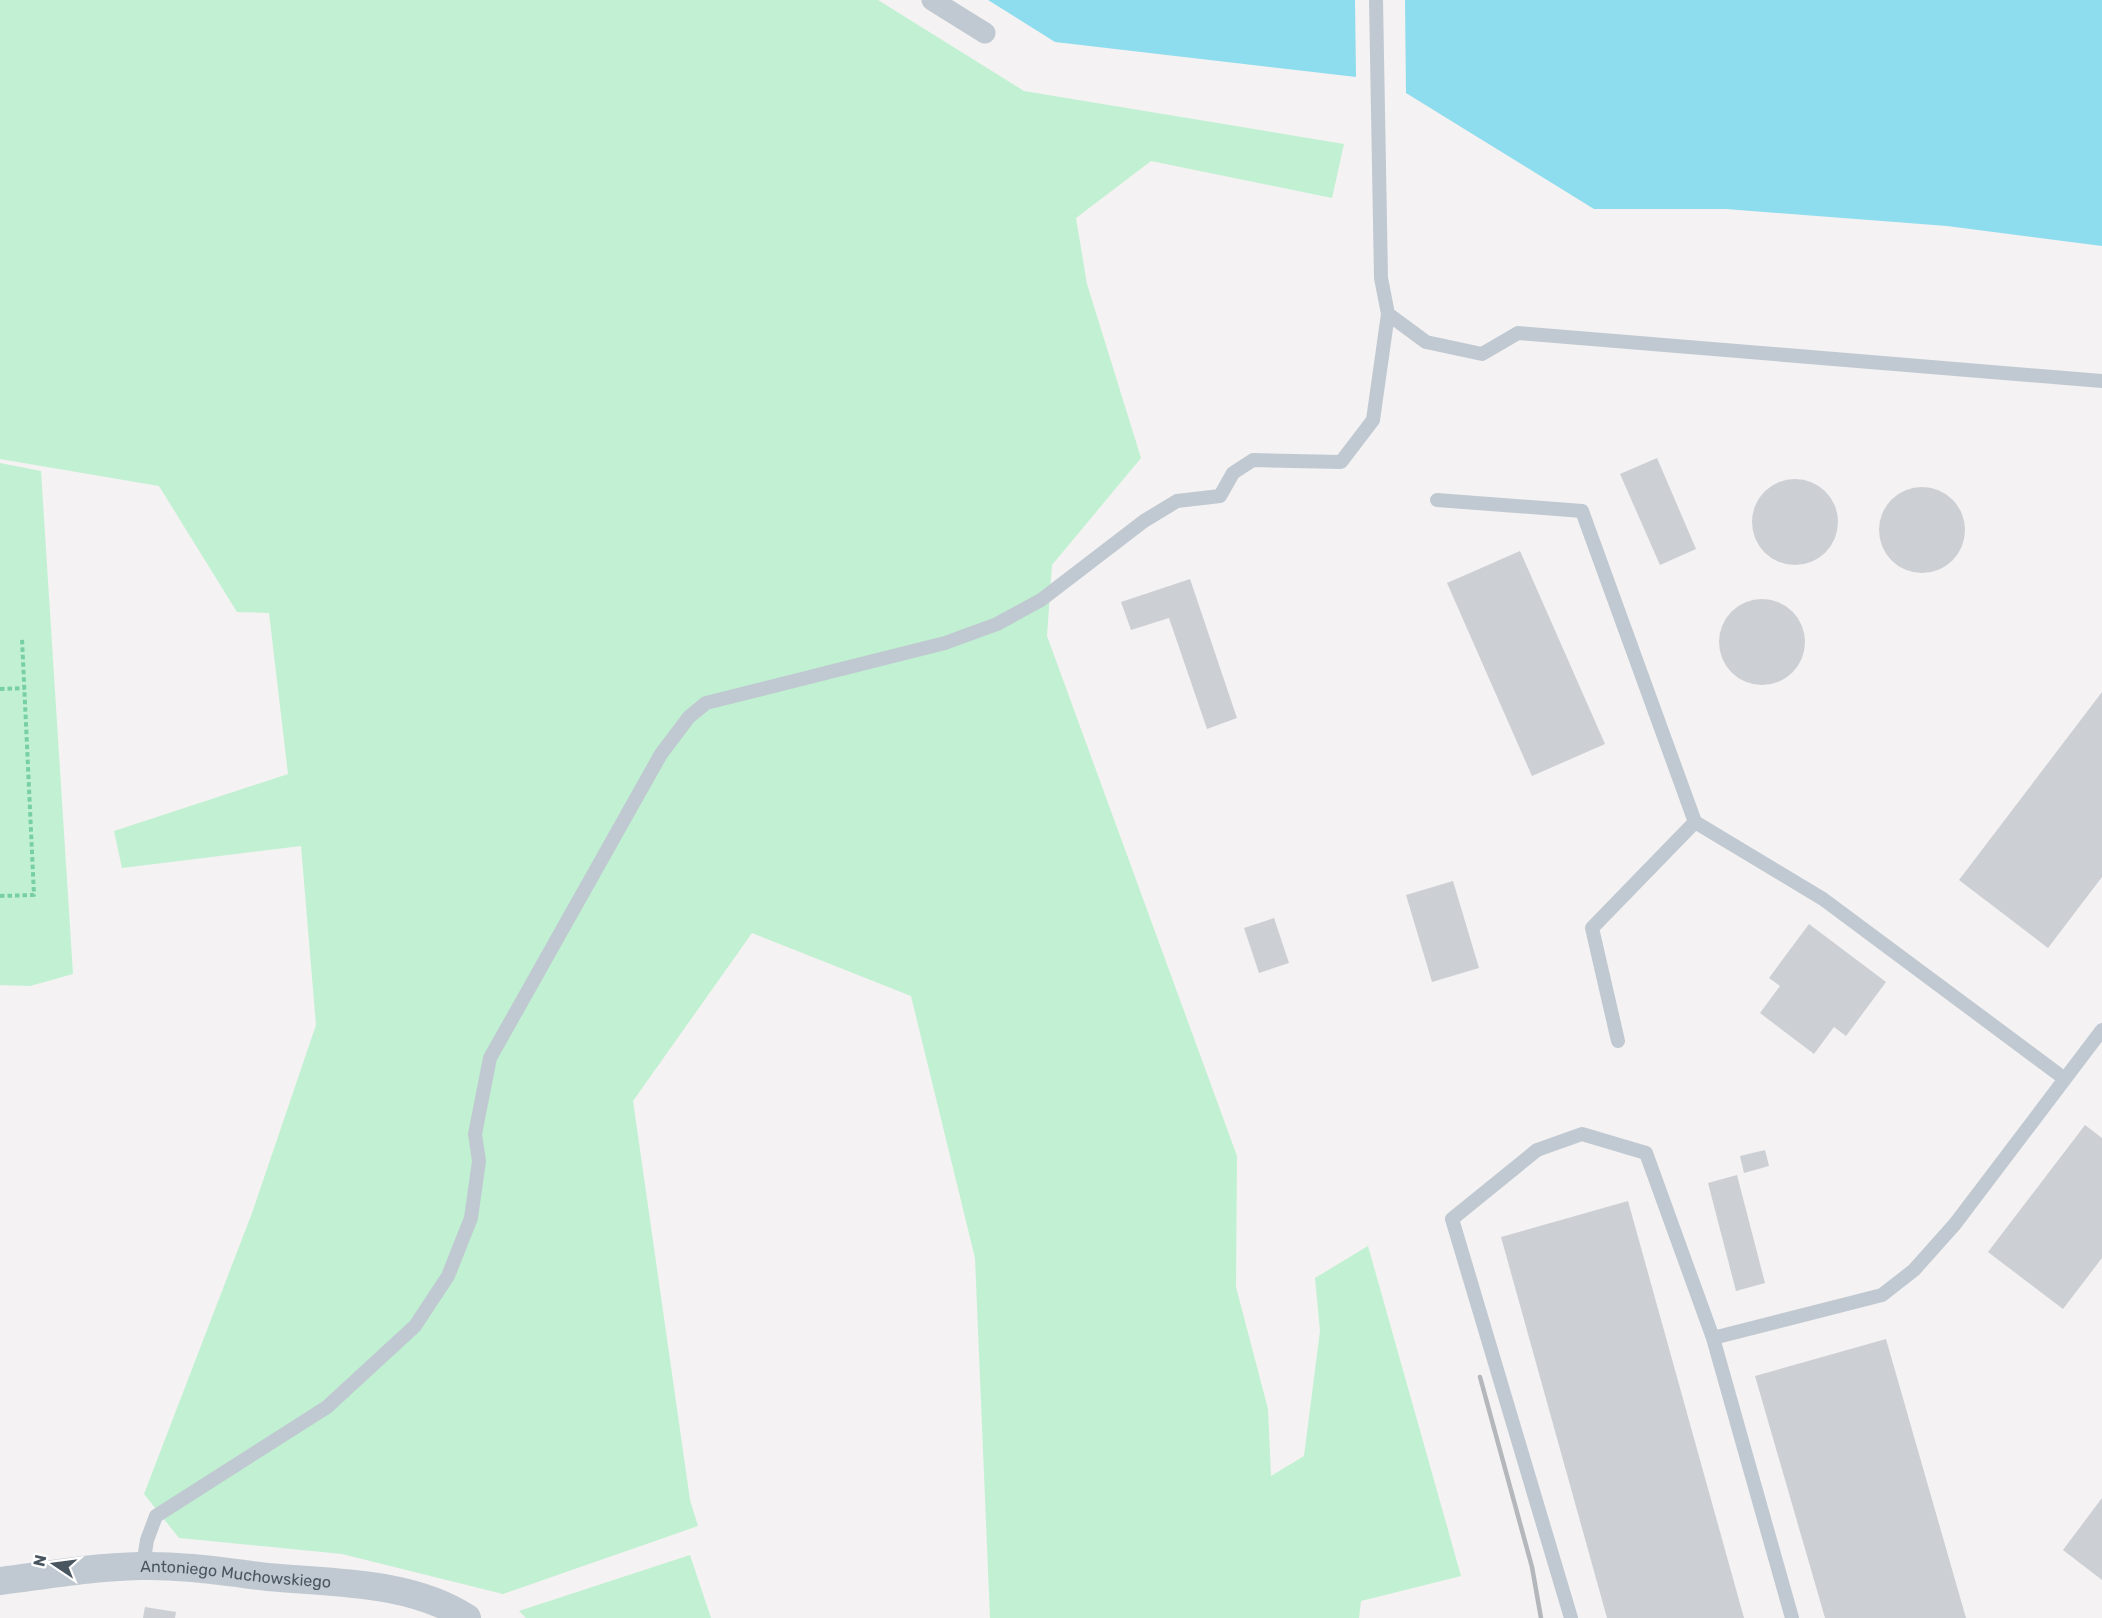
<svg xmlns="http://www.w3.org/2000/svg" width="2102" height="1618" viewBox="0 0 2102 1618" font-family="Rubik,sans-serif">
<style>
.green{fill:#c1f1d2}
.water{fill:#8eddee}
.building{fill:#cccfd4}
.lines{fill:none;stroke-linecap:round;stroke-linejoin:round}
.path{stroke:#78d0a2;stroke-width:4;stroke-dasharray:4.5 3;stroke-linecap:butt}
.service{stroke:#c0c9d1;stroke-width:14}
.pedestrian{stroke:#c0c9d1;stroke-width:21}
.minor{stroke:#c0c9d1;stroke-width:28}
.rail{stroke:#b4b7bc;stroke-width:4.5}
.labels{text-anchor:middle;stroke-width:4.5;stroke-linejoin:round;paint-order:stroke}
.street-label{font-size:16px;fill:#495660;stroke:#fff}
</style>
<rect width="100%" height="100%" fill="#f4f2f2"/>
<path class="green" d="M0,0h878l146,91 320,53 -12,54 -181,-37 -75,57 11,66 54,174 -89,107 -5,71 190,520 -1,131 32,122 3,67 33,-20 16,-125 -5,-53 53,-32 93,330 -100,25 -2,17h-369l-15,-360 -64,-262 -159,-63 -119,168 57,399 8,26 -195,68 -161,-40 -163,-16 -35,-44 108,-281 64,-188 -15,-179 -179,22 -8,-37 174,-57 -19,-161 -32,-1 -78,-126 -159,-27z
M0,463l41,8 32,503 -43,12 -30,-1z
M690,1555l21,63h-185l-7,-7z"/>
<path class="water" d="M988,0h367l1,77 -301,-35z
M1405,0h697v246l-155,-20 -221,-17h-132l-188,-116z"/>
<path class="building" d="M1657,458l39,91 -36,16 -40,-91z
M1752 522a43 43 0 1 1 86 0a43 43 0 1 1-86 0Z
M1879 530a43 43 0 1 1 86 0a43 43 0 1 1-86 0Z
M1520,551l85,193 -73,32 -85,-193z
M1190,579l47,139 -30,11 -38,-111 -38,12 -10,-28z
M1719 642a43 43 0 1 1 86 0a43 43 0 1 1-86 0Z
M2102,692v185l-54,71 -89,-68z
M1453,881l26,87 -47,14 -26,-87z
M1274,918l15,45 -30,10 -15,-45z
M1809,924l77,58 -40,54 -12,-9 -20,27 -54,-41 20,-27 -11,-8z
M2085,1125l17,13v120l-39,51 -75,-57z
M1765,1150l4,16 -25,7 -4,-17z
M1737,1175l28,108 -29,8 -28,-108z
M1628,1201l116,417h-137l-106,-381z
M1886,1339l80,279h-141l-70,-242z
M2102,1498v82l-39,-30z
M145,1607l31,5 -1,6h-32z"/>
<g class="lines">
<path class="path" d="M0,689l25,-1
M0,896l34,-1 -12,-256"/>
<path class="service" d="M1388,314l38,28 56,12 36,-21 584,48
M1437,500l145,11 113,311 -103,106 26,113
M1695,822l128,77 242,180
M1713,1338l169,-43 32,-25 41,-46 147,-194
M143,1566l4,-26 9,-24 171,-109 88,-81 33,-50 23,-58 8,-57 -4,-27 15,-76 171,-304 28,-37 17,-14 239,-60 52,-19 44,-24 103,-79 33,-20 43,-5 13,-23 20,-13 88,2 32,-42 15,-106 -7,-36 -5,-278
M1571,1618l-119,-399 85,-69 45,-16 64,19 67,185 79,280"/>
<path class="pedestrian" d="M932,0l53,33"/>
<path class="minor" id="s1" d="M0,1581c47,-6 93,-14 140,-15 43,-1 86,6 128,11 64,6 143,4 199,41"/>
<path class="rail" d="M1480,1377l52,190 9,51"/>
</g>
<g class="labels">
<g class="street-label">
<text dy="6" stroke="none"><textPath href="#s1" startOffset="237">Antoniego Muchowskiego</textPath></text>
</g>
</g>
<g transform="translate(54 1564) rotate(283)" stroke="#ffffff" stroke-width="4.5" paint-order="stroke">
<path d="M0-4.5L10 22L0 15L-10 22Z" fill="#495660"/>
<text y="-9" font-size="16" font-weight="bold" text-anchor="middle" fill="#495660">N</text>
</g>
</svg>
